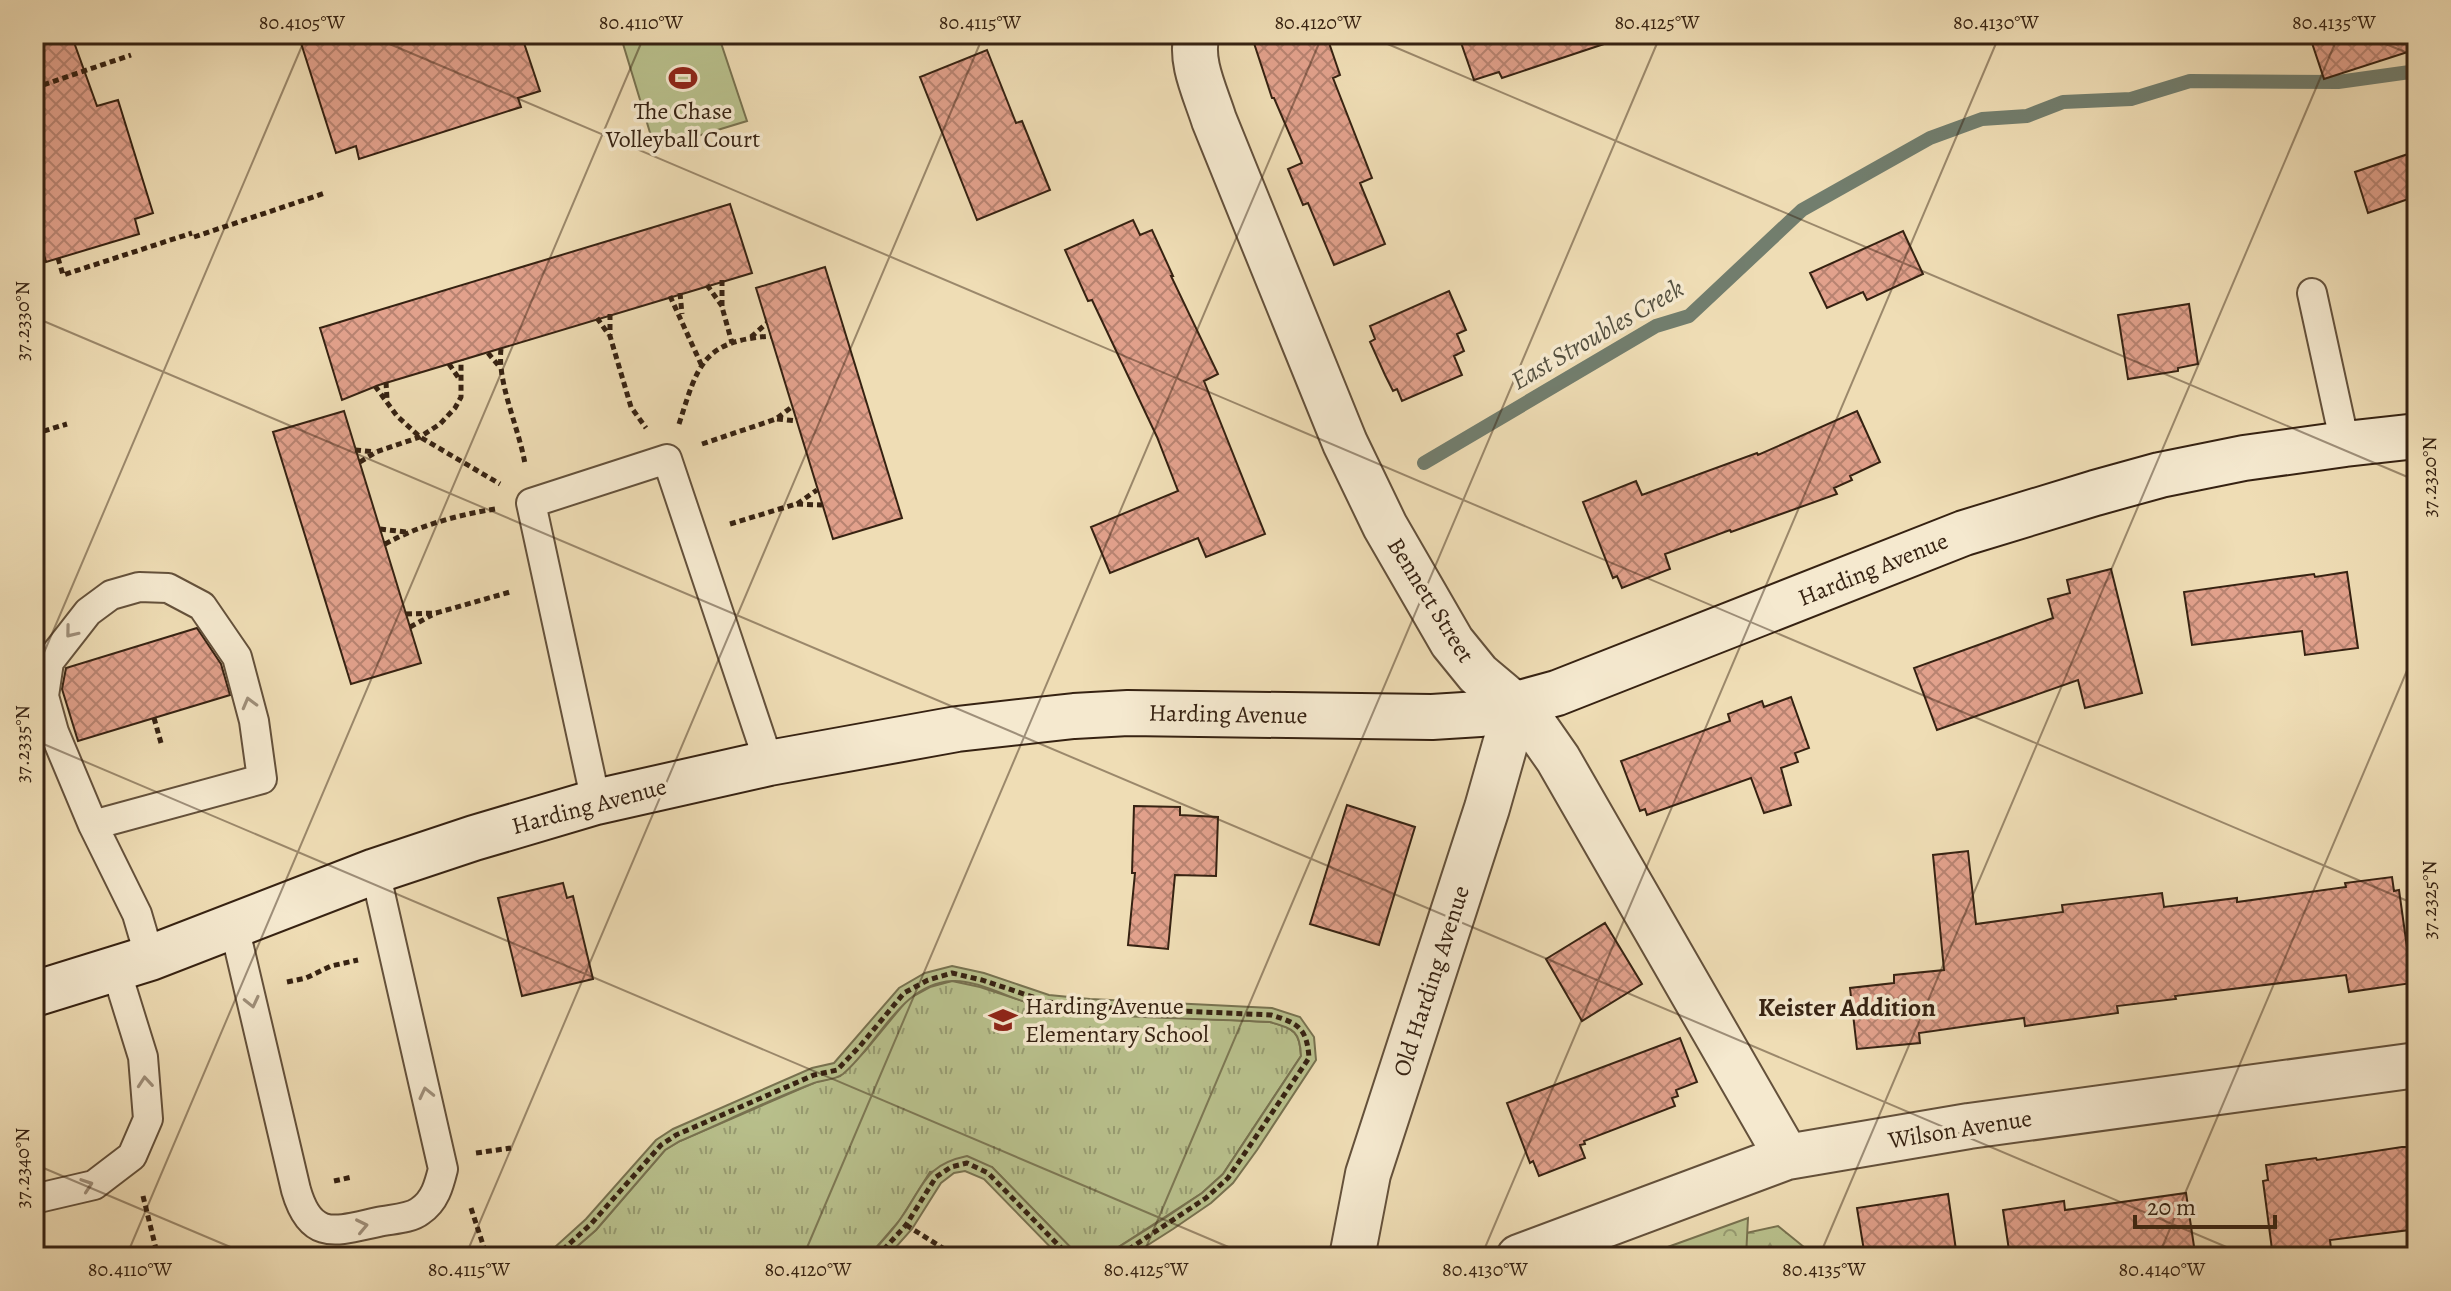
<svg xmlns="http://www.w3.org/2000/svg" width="2451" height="1291" viewBox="0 0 2451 1291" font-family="Alegreya,serif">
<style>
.grass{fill:url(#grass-tufts);stroke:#787250;stroke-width:2}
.forest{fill:url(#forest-firs);stroke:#787250;stroke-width:2}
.park{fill:url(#park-crowns);stroke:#787250;stroke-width:2}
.pitch{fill:#b9c18d;stroke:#787250;stroke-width:2}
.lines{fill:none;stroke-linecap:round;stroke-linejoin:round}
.stream{stroke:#727e6e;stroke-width:14}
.building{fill:url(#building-cross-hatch);stroke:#362212;stroke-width:2}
.lane-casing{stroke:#64513b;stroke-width:32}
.street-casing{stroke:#64513b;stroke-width:48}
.secondary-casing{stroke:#362212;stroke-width:48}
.path{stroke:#362212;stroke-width:5;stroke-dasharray:6 4;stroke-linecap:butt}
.lane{stroke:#f5e9cf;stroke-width:28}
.street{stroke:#f5e9cf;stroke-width:44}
.secondary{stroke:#f5e9cf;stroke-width:44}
.oneway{stroke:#9f8f7a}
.ticks{fill:none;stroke:#362212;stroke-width:2;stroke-opacity:0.45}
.labels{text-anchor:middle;stroke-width:7;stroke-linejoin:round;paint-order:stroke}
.poi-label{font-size:24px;fill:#362212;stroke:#f5e9cf}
.street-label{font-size:24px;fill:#362212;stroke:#f5e9cf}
.water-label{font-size:26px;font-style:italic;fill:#545040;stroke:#f5e9cf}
.neighbourhood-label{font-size:26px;font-weight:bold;fill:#362212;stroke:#f5e9cf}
.neatline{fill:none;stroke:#362212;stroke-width:3}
.ticks-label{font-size:20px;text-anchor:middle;fill:#362212}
</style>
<defs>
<pattern id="grass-tufts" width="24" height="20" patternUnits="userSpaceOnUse" patternTransform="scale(2)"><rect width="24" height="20" fill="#b9c18d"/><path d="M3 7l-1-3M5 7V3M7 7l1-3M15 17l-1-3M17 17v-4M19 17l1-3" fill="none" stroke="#979c72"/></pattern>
<pattern id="forest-firs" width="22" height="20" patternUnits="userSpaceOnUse" patternTransform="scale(2)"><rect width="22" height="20" fill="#b9c18d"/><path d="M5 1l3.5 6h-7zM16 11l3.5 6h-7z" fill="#979c72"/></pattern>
<pattern id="park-crowns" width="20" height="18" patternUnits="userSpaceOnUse" patternTransform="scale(2)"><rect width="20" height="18" fill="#b9c18d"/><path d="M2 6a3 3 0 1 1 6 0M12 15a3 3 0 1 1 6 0" fill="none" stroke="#979c72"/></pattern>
<pattern id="building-cross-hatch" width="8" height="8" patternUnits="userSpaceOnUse" patternTransform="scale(2)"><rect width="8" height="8" fill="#e2a18c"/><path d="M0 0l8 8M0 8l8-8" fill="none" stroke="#b88371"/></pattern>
</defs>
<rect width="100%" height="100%" fill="#efddb5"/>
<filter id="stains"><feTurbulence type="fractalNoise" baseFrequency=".0025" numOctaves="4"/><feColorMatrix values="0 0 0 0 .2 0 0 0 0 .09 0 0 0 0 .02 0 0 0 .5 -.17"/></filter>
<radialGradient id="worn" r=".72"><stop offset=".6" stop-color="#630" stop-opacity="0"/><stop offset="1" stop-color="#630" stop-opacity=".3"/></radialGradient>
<path class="grass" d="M952,981l28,6 67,22 42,4 181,9c23,7 30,8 31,34l-78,118 -21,19 -93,60 -17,4 -18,-6 -82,-84 -62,5 -30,48 -32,37h-303l31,-27 69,-80 15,-9 136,-59 24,-6 25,-25 43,-52 22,-12z"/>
<path class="forest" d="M1778,1226l26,21 4,10h-142l20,-11z"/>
<path class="park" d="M1748,1218l-2,39h-106z"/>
<path class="pitch" d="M620,34h98l29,87 -92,28z
M952,966l32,7 65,22 41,4 182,9 28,9 14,20 2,23 -59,90 -24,33 -22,20 -38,26 -44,28h-34l14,-4 56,-35 37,-25 21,-19 78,-118c-1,-26 -8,-27 -31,-34 -72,-4 -147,-3 -219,-13 -31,-4 -71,-30 -99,-28 -52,3 -74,64 -109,93 -8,6 -20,6 -29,9 -45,17 -90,39 -134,58l-15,9 -69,80 -31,27h-21l42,-38 70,-79 17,-11 139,-61 22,-5 65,-75 26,-15z
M967,1156l25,11 82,84 18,6h-32l-76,-78 -19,-8 -11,2 -13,10 -29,46 -25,28h-19c11,-13 24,-25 33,-39 23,-32 23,-53 66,-62z"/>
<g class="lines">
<path class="stream" d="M1424,463l232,-137 33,-10 113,-106 128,-72 52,-19 45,-3 36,-14 68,-3 59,-18 148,1 79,-11"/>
</g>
<path class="building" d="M34,34h37l26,72 21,-6 35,113 -18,6 4,15 -93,28 -2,-7 -10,3z
M320,34h201l19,57 -22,7 3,9 -162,52 -3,-13 -20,7 -36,-113z
M1251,34h75l14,41 -7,3 39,100 -12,5 25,61 -51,21 -26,-62 -5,2 -15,-36 14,-6 -28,-65h-2z
M1458,34h154l1,7 -111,37 -3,-6 -25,8z
M2309,34h108v15l-93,30z
M987,50l29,73 6,-2 28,69 -73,30 -57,-143z
M2417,151v45l-49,17 -13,-41z
M730,204l22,69 -373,112 -37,15 -22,-72z
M1133,220l7,15 12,-5 21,46h-2l47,98 -14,7 61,153 -59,23 -8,-19 -88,35 -19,-46 87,-36 -21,-54 -65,-137 -4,1 -23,-51z
M1903,231l20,43 -56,26 -4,-8 -36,16 -17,-35z
M825,267l77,251 -69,21 -77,-251z
M1449,291l17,39 -9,4 7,17 -10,5 8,19 -60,26 -5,-12 -4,2 -8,-16 -15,-33 5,-3 -5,-13z
M2189,304l9,60 -20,4v3l-50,8 -10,-64z
M344,411l77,252 -70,21 -78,-252z
M1857,411l23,51 -30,14 2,4 -18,8 3,6 -106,38 -1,-2 -65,24 5,15 -48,19 -5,-12 -4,2 -30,-76 53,-21 6,14 115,-42 1,2z
M2111,569l31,124 -57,15 -7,-28 -141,50 -23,-62 139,-50 -5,-19 22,-6 -3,-13z
M2347,572l11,76 -53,7 -3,-24 -110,14 -8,-53 130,-18 1,3z
M197,628l24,36 9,31 -152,46 -16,-52 4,-21z
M1791,697l18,51 -14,5 3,9 -17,6 10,37 -27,8 -13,-35 -104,37 -2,-6 -5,2 -19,-50 109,-40 -2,-7 34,-13 2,6z
M1347,805l68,22 -36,118 -69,-21z
M1134,806l46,1v8l38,2 -2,59 -41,-1 -7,74 -40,-4 7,-72h-3z
M1968,851l8,73 87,-12 -1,-7 100,-12 2,14 73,-9v4l109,-15 -1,-4 47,-6 2,14 5,-1 13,93 -63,9 -3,-17 -171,21 1,3 -59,7 1,7 -93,13 -1,-8 -105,15 1,10 -63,6 -7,-61 44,-5v-8l50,-5 -11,-115z
M563,883l4,15 6,-2 20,83 -71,17 -24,-98z
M1605,923l37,61 -60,37 -36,-62z
M1680,1038l17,44 -21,8 2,6 -6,2 3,8 -91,35 1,3 -5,1 5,13 -46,18 -6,-15 -3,2 -23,-60z
M2402,1147h15v82l-87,11 2,17h-59l-10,-76 5,-1 -2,-15 50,-7 1,2z
M2186,1193l9,60 -31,4h-154l-7,-47 61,-9 1,9z
M1948,1194l8,56 -42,7h-49l-8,-49z"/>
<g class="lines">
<defs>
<path id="lane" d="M2312,293l33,151
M596,802l-65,-299 136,-44 102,304
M93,825l169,-46 -8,-58 -17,-64 -35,-51 -34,-18 -29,-1 -28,8 -23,17 -39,50 -5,34 10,36 39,93 44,89 13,44
M234,926l62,264c15,52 40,41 82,32 13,-3 32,-3 42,-11 15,-10 19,-26 23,-42l-68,-298
M34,1199l60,-14 38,-29 16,-37 -5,-62 -27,-87"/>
<path id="street" d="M1197,34c-8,27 9,60 17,86l131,323 40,83 67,116 26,32 38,32 19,20 23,33 229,398
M1352,1257l16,-83 119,-366 29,-102
M1519,1257l268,-100 182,-31 448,-61"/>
<path id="secondary" d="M34,994l116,-36 225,-87 99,-33 122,-36 173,-39 188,-34 117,-13 54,-3 304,4 48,-3 77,-21 407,-160 131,-40 65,-18 84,-17 101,-14 72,-8"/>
</defs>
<use href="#lane" class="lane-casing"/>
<use href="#street" class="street-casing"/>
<use href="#secondary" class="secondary-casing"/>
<path class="path" d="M34,88l97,-33
M194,237l131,-44
M58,258l5,17 129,-42
M722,280v27l10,36
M707,285l15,21
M680,293l2,21
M670,296l31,68
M610,314v22l21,71 15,21
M597,318l12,17
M751,337l16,-14
M501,349c-4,34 18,79 24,115
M488,353l10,12
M449,364l11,16
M386,382l1,17
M375,386l22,30 23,21 80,47
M777,419l20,2
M679,424c19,-59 23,-83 92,-88
M34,434l33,-10
M702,444l74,-25 17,-13
M355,450l20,2
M360,462l16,-10 44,-15 20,-13 15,-16 6,-11v-37
M797,504l20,-14
M730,524l66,-20 26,1
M380,529l26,3
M385,544c33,-18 72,-29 110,-35
M34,553l7,-2
M406,614l30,-1 74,-21
M410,627l22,-12
M154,718l7,25
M287,982l19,-4 25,-12 27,-6
M476,1153l35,-5
M334,1181l18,-4
M143,1196l15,61
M471,1208l16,49
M906,1225l51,32
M555,1257l36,-33 70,-79 15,-10 138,-60 23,-5 23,-24 44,-53 24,-13 24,-7 30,7 66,22 41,5 182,8c27,8 36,13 38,43l-81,120 -22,20 -89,59
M877,1257l29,-32 30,-48 15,-10 16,-4 21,10 82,84"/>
<use href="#lane" class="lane"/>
<use href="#street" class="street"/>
<use href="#secondary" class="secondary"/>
</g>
<defs><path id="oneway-chevron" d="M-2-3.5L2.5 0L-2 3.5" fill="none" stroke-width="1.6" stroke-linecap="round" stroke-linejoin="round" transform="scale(2)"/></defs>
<g class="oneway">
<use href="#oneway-chevron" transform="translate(71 632) rotate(129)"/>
<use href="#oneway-chevron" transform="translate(249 703) rotate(-105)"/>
<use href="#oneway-chevron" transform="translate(252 1002) rotate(77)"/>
<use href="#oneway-chevron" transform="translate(145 1082) rotate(-95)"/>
<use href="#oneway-chevron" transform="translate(426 1093) rotate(-103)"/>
<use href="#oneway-chevron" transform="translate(87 1185) rotate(-19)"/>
<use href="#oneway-chevron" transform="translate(362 1226) rotate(-12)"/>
</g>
<path class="ticks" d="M366,34l2051,871M1364,34l1053,447M2362,34l55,23M34,317l2216,940M34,676l273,-642M34,740l1218,517M34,1164l220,93M126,1257l519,-1223M465,1257l519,-1223M803,1257l520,-1223M1142,1257l519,-1223M1481,1257l519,-1223M1819,1257l520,-1223M2158,1257l259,-610"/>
<defs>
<symbol id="stadium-bare" viewBox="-9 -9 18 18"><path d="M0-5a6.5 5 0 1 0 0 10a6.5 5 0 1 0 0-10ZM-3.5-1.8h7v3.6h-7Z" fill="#8f2418" stroke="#f5e9cf" stroke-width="2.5" paint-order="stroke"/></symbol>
<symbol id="school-bare" viewBox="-9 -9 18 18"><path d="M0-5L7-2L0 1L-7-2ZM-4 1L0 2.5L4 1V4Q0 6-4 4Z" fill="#8f2418" stroke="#f5e9cf" stroke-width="2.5" paint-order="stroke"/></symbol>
</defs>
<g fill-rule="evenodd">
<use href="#stadium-bare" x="663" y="58" width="40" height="40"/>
<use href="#school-bare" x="983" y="1000" width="40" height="40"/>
</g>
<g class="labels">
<g class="poi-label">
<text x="683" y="119">The Chase<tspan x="683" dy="28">Volleyball Court</tspan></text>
<text x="1025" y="1014" text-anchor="start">Harding Avenue<tspan x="1025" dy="28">Elementary School</tspan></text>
</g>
<g class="street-label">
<text transform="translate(1873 569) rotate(-22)" y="8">Harding Avenue</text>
<text transform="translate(1431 600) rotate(58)" y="8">Bennett Street</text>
<text transform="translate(1228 714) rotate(1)" y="8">Harding Avenue</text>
<text transform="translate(589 806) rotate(-15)" y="8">Harding Avenue</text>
<text transform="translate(1431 981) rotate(-72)" y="8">Old Harding Avenue</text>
<text transform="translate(1960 1129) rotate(-9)" y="8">Wilson Avenue</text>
</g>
<g class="water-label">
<text transform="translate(1597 334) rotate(-30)" y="9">East Stroubles Creek</text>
</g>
<g class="neighbourhood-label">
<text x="1847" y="1016">Keister Addition</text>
</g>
</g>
<rect width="2451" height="1291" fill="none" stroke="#efddb5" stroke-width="88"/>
<path d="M2135 1215v12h140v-12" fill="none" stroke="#362212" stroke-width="4"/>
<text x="2147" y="1215" font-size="24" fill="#362212" stroke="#f5e9cf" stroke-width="6" paint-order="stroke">20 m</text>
<rect x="44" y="44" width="2363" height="1203" class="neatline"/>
<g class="ticks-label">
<text x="302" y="29">80.4105°W</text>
<text x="641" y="29">80.4110°W</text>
<text x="980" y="29">80.4115°W</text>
<text x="1318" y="29">80.4120°W</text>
<text x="1657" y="29">80.4125°W</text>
<text x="1996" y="29">80.4130°W</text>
<text x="2334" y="29">80.4135°W</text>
<text transform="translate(22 321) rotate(-90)" y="7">37.2330°N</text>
<text transform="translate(2429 477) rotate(-90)" y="7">37.2320°N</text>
<text transform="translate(22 744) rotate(-90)" y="7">37.2335°N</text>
<text transform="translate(2429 900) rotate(-90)" y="7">37.2325°N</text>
<text transform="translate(22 1168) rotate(-90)" y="7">37.2340°N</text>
<text x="130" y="1276">80.4110°W</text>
<text x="469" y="1276">80.4115°W</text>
<text x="808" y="1276">80.4120°W</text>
<text x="1146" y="1276">80.4125°W</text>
<text x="1485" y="1276">80.4130°W</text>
<text x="1824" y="1276">80.4135°W</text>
<text x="2162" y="1276">80.4140°W</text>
</g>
<rect width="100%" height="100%" filter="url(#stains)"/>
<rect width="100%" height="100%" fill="url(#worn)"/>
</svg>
